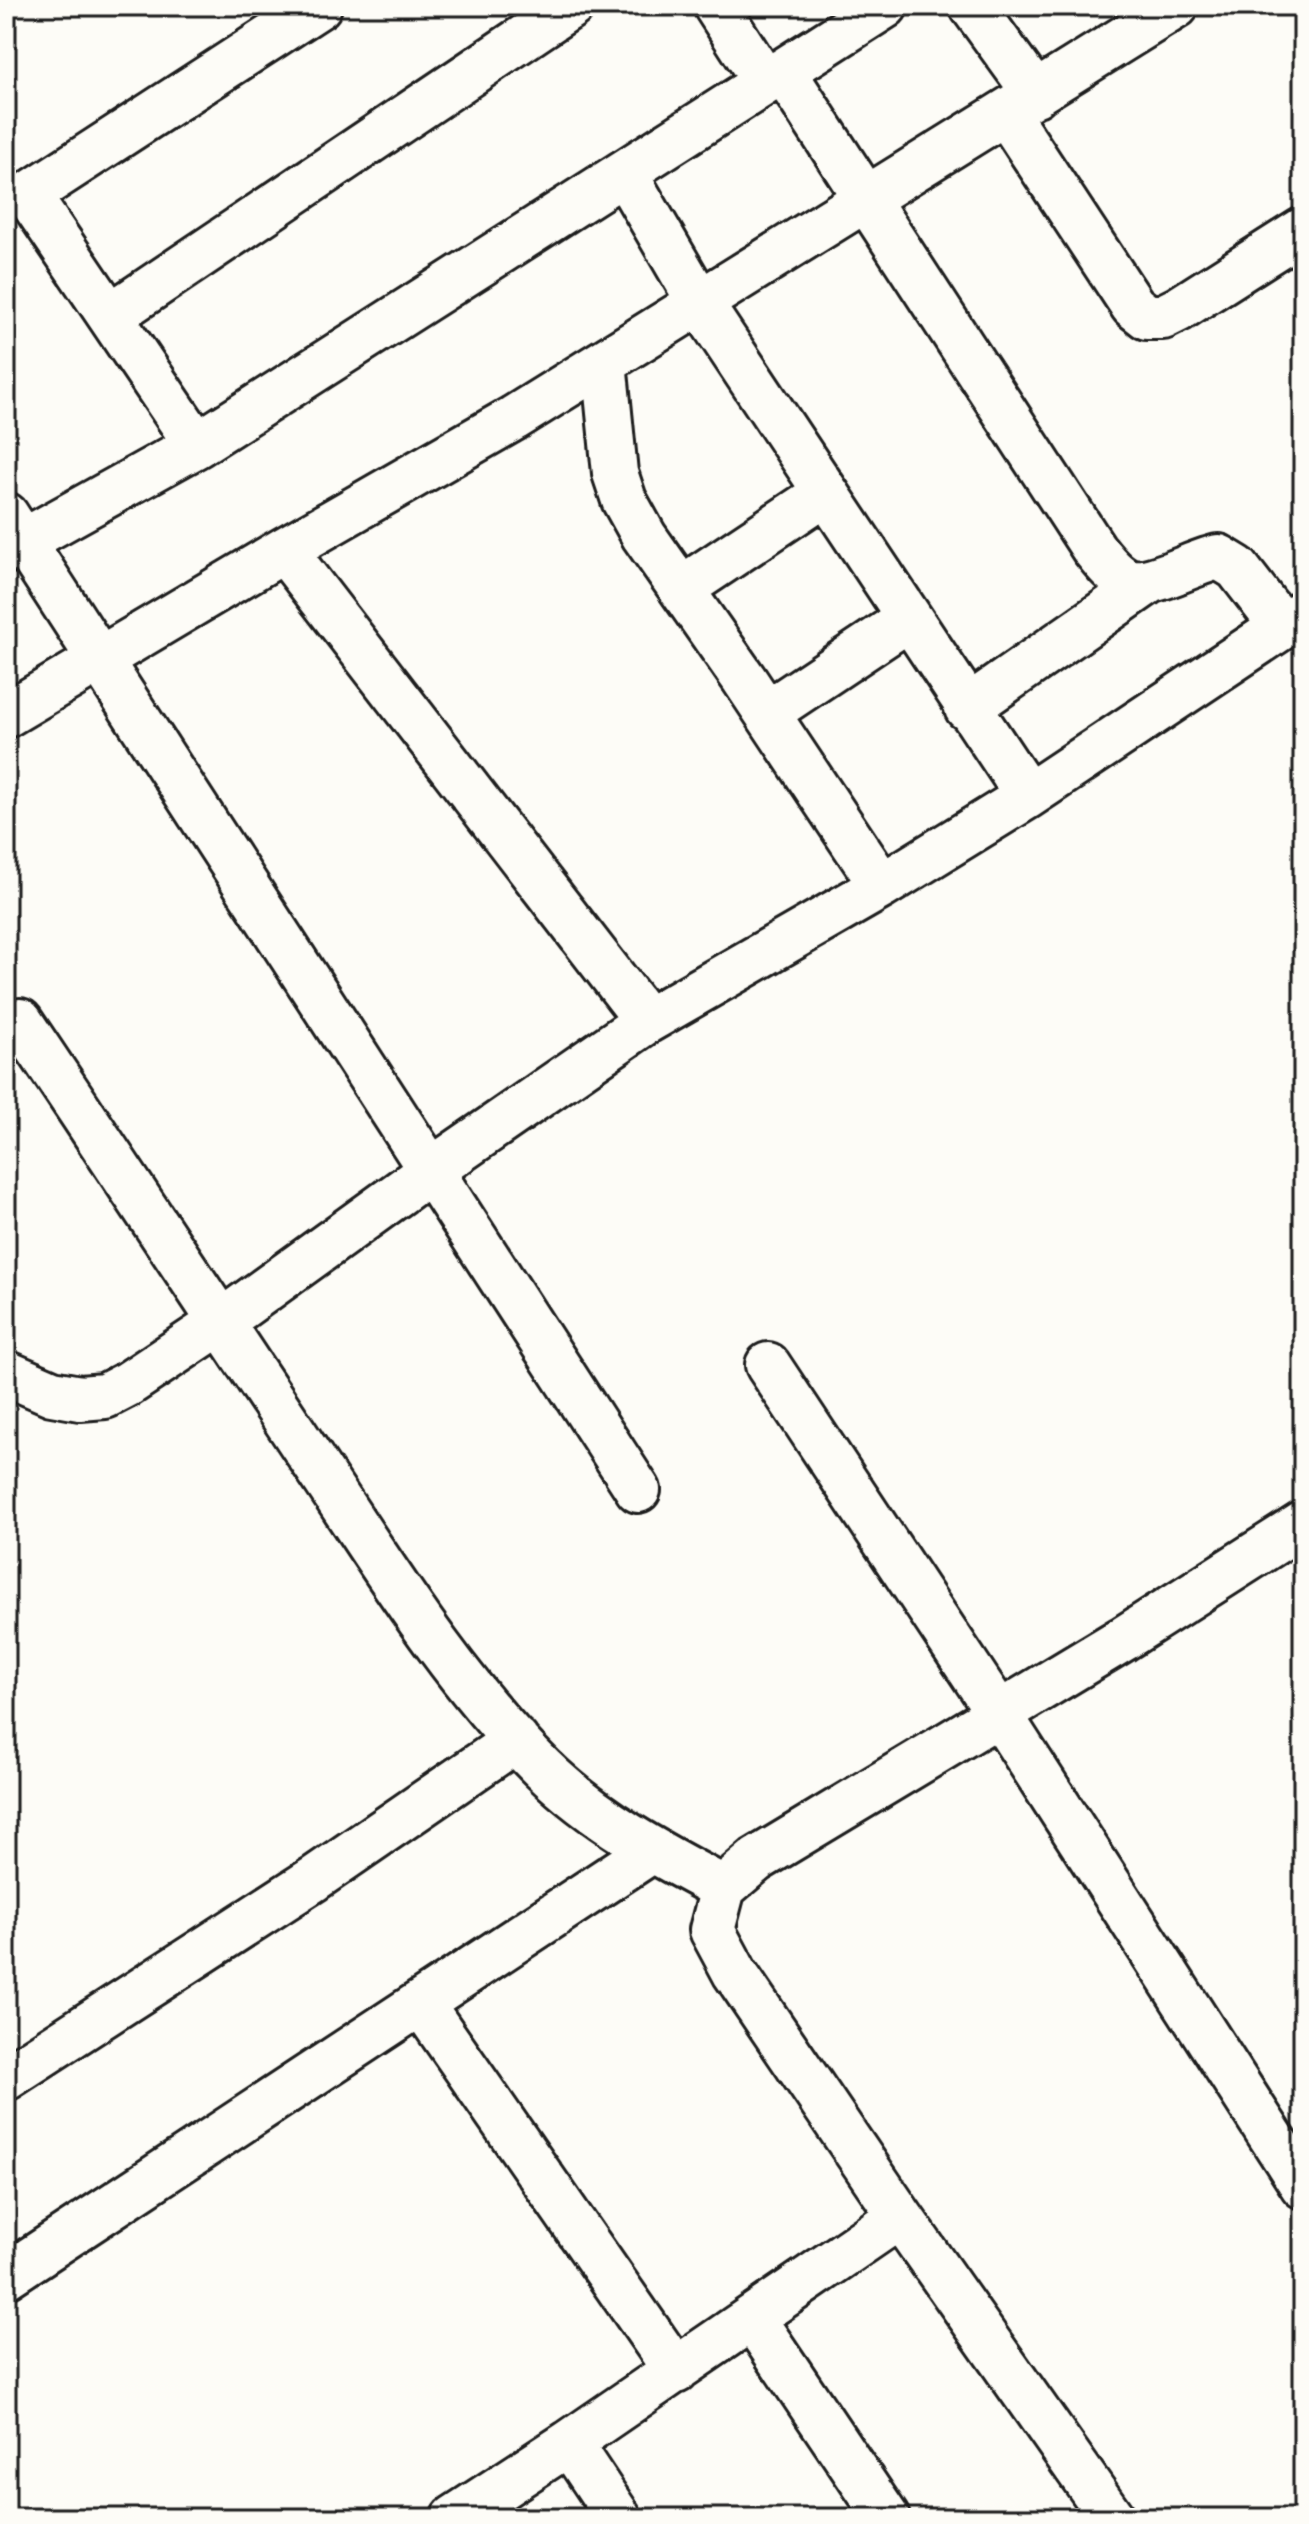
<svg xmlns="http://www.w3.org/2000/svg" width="1309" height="2524" viewBox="0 0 1309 2524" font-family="'Playpen Sans',sans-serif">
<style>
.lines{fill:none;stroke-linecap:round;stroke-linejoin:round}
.minor-casing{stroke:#1c1c1c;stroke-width:50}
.minor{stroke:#fdfcf7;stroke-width:44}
</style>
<rect width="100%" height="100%" fill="#fdfcf7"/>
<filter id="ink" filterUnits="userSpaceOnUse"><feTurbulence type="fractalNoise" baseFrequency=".0125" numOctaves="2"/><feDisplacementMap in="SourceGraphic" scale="16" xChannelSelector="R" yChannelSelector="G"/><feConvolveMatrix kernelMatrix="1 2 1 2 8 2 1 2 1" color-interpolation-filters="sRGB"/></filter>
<g filter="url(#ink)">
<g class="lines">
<defs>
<path id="minor" d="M716,6l49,76
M972,6l64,88
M783,71l311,478c9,11 19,25 32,31 22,10 68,-19 93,-23l18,11 44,57
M1006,113l127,193 14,11h16l16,-8 124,-79
M625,174l75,129 328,493
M110,316l461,-310
M604,362l11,111 9,27 20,36 100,143 138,207
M197,445l688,-439
M6,515l632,975
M284,550l363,471
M6,551l191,-106 -169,-250 291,-189
M681,589l144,-96
M967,708l181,-126
M767,713l141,-94
M6,715l278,-165 230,-132 662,-412
M20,1021c99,147 196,295 295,443 70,105 137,215 227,304 53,52 116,86 181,120
M768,1365l230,347 305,474
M6,1373l46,20 28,5 25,-2 23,-12 93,-62 209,-151 217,-150 235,-135 146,-90 275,-183
M421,2003l255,368
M6,2078l308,-199 202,-139
M6,2276l645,-425
M753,2319l134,199
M454,2518l115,-75
M619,2518l-50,-75 331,-227
M1112,2518l-212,-302 -165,-243 -23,-43 11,-42 33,-28 367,-221 180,-115"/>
</defs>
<use href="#minor" class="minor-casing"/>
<use href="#minor" class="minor"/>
</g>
</g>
<rect width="1309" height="2524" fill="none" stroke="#fdfcf7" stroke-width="32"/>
<rect x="16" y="16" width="1277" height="2492" fill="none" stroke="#1c1c1c" stroke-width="3" filter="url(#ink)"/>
</svg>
